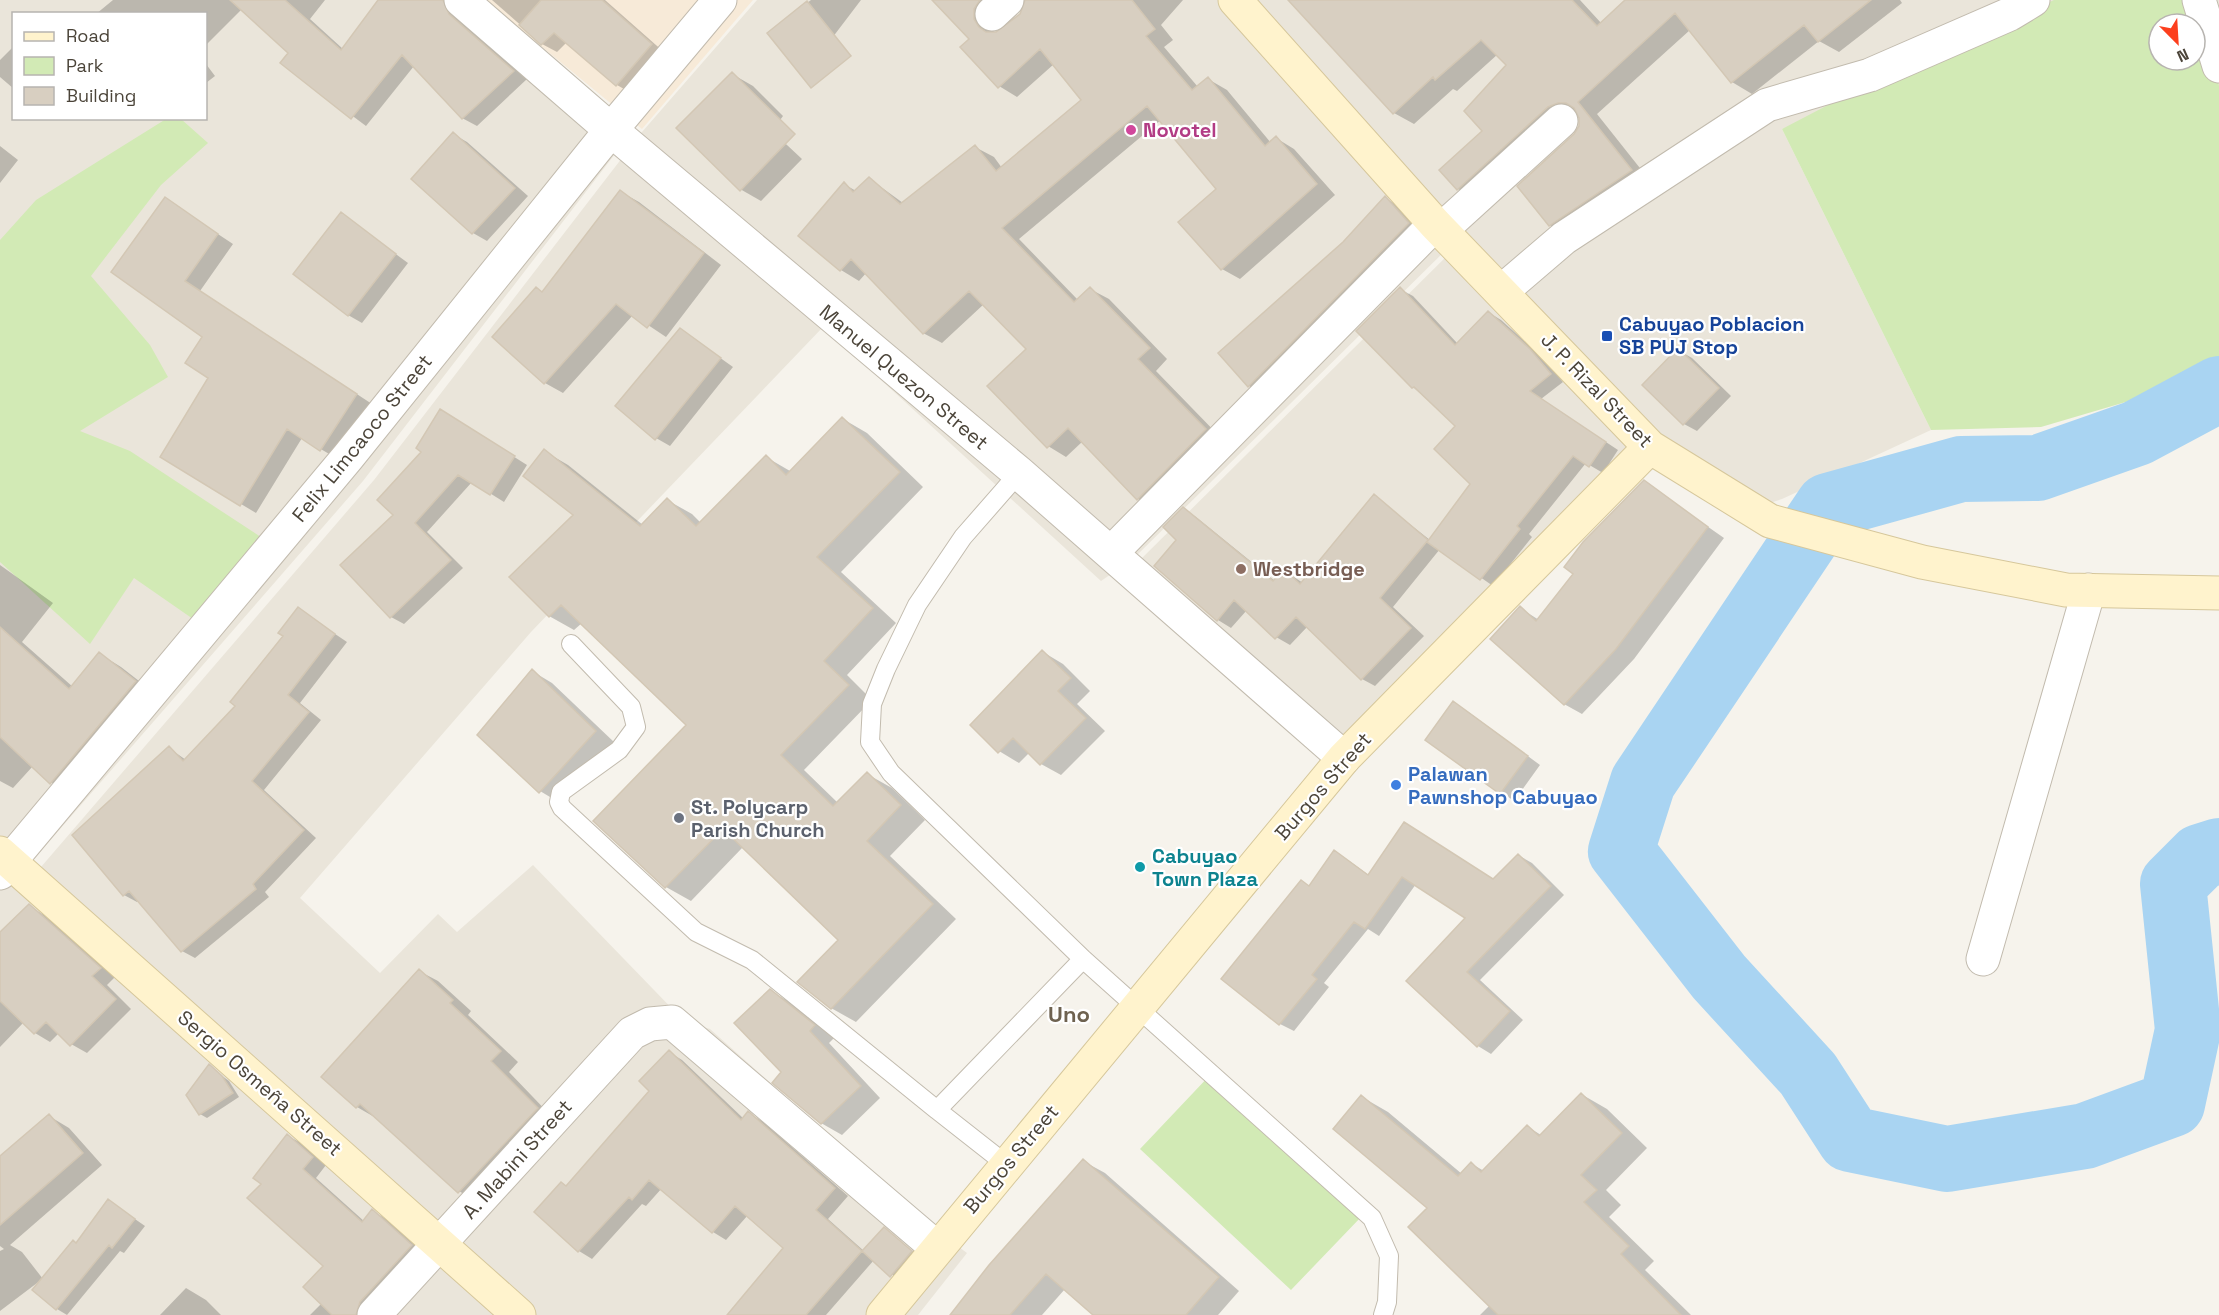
<svg xmlns="http://www.w3.org/2000/svg" width="2219" height="1315" viewBox="0 0 2219 1315" font-family="'Space Grotesk',sans-serif">
<style>
.residential{fill:#eae5da;fill-rule:evenodd}
.commercial{fill:#f7ead8}
.green{fill:#d2eab5;fill-rule:evenodd}
.shadow{fill:#0003}
.lines{fill:none;stroke-linecap:round;stroke-linejoin:round}
.river{stroke:#a9d4f2;stroke-width:66}
.building{fill:#d8cfc1;stroke:#d3c7b4;stroke-width:1.5}
.lane-casing{stroke:#c2bbae;stroke-width:20}
.street-casing{stroke:#c2bbae;stroke-width:35}
.secondary-casing{stroke:#d6c79b;stroke-width:35}
.lane{stroke:#fff;stroke-width:18}
.street{stroke:#fff;stroke-width:33}
.secondary{stroke:#fff3cd;stroke-width:33}
.hotel-dot{fill:#d1479c;stroke:#fff;stroke-width:2}
.transit-dot{fill:#1a4fb4;stroke:#fff;stroke-width:2}
.education-dot{fill:#8d6e63;stroke:#fff;stroke-width:2}
.shop-dot{fill:#3f7fe0;stroke:#fff;stroke-width:2}
.worship-dot{fill:#6b7280;stroke:#fff;stroke-width:2}
.culture-dot{fill:#0f9aa8;stroke:#fff;stroke-width:2}
.labels{text-anchor:middle;stroke-width:4.5;stroke-linejoin:round;paint-order:stroke}
.hotel-label{font-size:20px;font-weight:bold;fill:#b23c85;stroke:#fff;text-anchor:start}
.transit-label{font-size:20px;font-weight:bold;fill:#164399;stroke:#fff;text-anchor:start}
.street-label{font-size:20px;fill:#4b4439;stroke:#fff}
.education-label{font-size:20px;font-weight:bold;fill:#785e54;stroke:#fff;text-anchor:start}
.shop-label{font-size:20px;font-weight:bold;fill:#366cbe;stroke:#fff;text-anchor:start}
.worship-label{font-size:20px;font-weight:bold;fill:#5b616d;stroke:#fff;text-anchor:start}
.culture-label{font-size:20px;font-weight:bold;fill:#0d838f;stroke:#fff;text-anchor:start}
.quarter-label{font-size:22px;font-weight:bold;fill:#6e6250;stroke:#fff}
</style>
<rect width="100%" height="100%" fill="#f6f3ec"/>
<path class="residential" d="M0,0h474l158,132 -269,349 -330,379 8,7 333,-387 268,-348 115,-132h478l219,242 -321,317 -32,22 -278,-254 -292,305 -231,266 80,75 58,-59 19,18 76,-67 151,156 26,8 217,194 40,30 -49,62h-918zM14,14h192v104h-192z
M1242,0h977v137l-24,-77v-36l-24,-22 -389,127 149,301 -149,69 -25,8 -99,-62z
M1457,246l198,199 -292,308 -225,-191z"/>
<path class="commercial" d="M485,0h268l-111,129z"/>
<path class="green" d="M2054,0h141l24,86v278l-39,22 -139,41 -110,3 -149,-301 92,-48zM2159,24h36v36h-36z
M166,119h15l27,24 -47,42 -70,91 59,69 18,32 -88,54 50,20 149,98 -73,79 -72,-50 -44,66 -90,-82v-322l36,-40z
M1211,1074l151,142 -71,74 -151,-141z"/>
<path class="shadow" d="M113,0h212l-15,19 33,30 36,-49h80l-1,16 69,63 -50,47 -15,-8 -48,-52 -48,60 -84,-63 8,-10 -48,-44 -36,36v-31h-110z
M492,0h113l60,53 -34,40 -14,-8 -50,-43 -10,10 -15,-8z
M811,0h50l-54,71 -38,-38z
M934,0h75l-17,19 2,15 11,-5 21,-22 1,-7h156l-22,25 12,15 -9,7 34,40 10,-8 19,11 44,53 5,-5 18,11 41,46 -95,84 -18,-10 -3,-80 -58,-69 -142,119 59,61 12,-11 19,10 58,60 -11,12 68,70 -68,68 -18,-10 -55,-58 -17,16 -18,-11 -20,-97 -44,-45 -42,39 -19,-10 -56,-61 -8,9 -18,-11 -41,-35 44,-51 12,7 14,-12 33,24 72,-56 19,10 8,11 82,-68 -30,-36 -37,33 -18,-11 -28,-47z
M1290,0h290l22,24 52,-24h246l2,3 -63,49 -20,-11 -67,53 -20,-12 -42,-52 -93,84 54,68 -81,55 -20,-12 25,-90 5,-8 1,-11 -3,-2 -9,4 -90,82 -21,-11 26,-58 24,-66 -10,-11 -41,37 -4,-2 -39,35 -20,-11z
M14,46v43l-14,-12v-17z
M206,64l9,12 -9,7z
M732,74l21,12 30,30 -11,15 30,28 -41,42 -21,-12z
M453,134l14,8 61,54 -41,45 -14,-8 -60,-55z
M0,146l18,14 -18,23z
M621,192l18,10 82,63 -55,72 -33,-22 -70,78 -18,-10 -51,-46 50,-44z
M1385,198l19,11 23,26 -160,162 -18,-11 95,-143z
M165,199l68,45 -33,47 172,113 -36,54 -34,-20 -46,75 -15,-9 -31,-127 -5,-40 -92,-65z
M341,214l67,49 -46,60 -14,-8z
M1400,289l13,7 45,48 30,-32 13,8 42,38 20,24 -22,17 77,51 -15,23 -17,-10 -57,71 3,3 -39,49 -53,-37 -47,58 31,29 -49,50 -13,-7 -54,-53 -18,19 -14,-8 -29,-27 -16,18 -13,-8 -62,-54 22,-26 5,-31 13,8 79,64 10,-10 18,12 71,-87 56,44 42,-57 -15,-57 -44,-39z
M681,330l52,37 -63,79 -14,-8z
M1678,350l14,8 39,38 -34,35 -13,-7z
M453,418l74,47 -23,37 -32,-20 -45,50 36,36 -59,56 -13,-7 4,-102 28,-64z
M843,419l24,14 56,54 -82,85 55,51 -49,52 25,25 -68,70 34,33 29,-29 25,14 33,32 -35,36 66,63 -100,103 -25,-14 9,-68 -97,-93 -52,54 -25,-14 -71,-66 93,-96 -106,-102 -8,7 -25,-14 26,-101 -31,-64 24,14 75,60 24,-25 25,14 9,9 65,-66 24,14z
M1644,482l80,56 -90,121 -52,55 -18,-10 -44,-96 19,12z
M0,565l53,38 -31,39 51,45 27,-33 21,13 36,28 -84,100 -22,-13 -18,-16 -20,22 -13,-7z
M298,609l49,33 -47,61 21,17 -57,70 52,48 -51,54 4,5 -74,61 -13,-7 -42,-51 -3,2 -13,-7 45,-147 17,12 51,-54 48,-70z
M1043,652l20,12 27,27 -13,13 28,27 -44,44 -20,-11 -11,-12 -11,11 -20,-12z
M532,671l20,12 63,60 -55,60 -20,-12z
M1467,711l73,54 -26,36 -87,-61z
M1518,855l14,8 32,32 -84,85 43,40 -32,34 -13,-8 -70,-65 59,-63 -51,-34 -37,52 -11,-7 -44,54 5,4 -35,44 -14,-7 30,-137 38,-27 22,16 123,4z
M29,906l15,9 71,62 -8,8 24,24 -44,44 -16,-9 -12,-11 -9,9 -15,-9 -11,-11 -24,25v-113z
M419,971l19,10 33,30 -3,4 50,47 -9,10 46,48 -78,82 -18,-11 -83,-73 -19,-11 -34,-30z
M770,991l20,11 44,36 -5,5 51,55 -38,37 -21,-12 -38,-51z
M669,1052l13,8 62,59 4,-6 14,8 86,75 -20,23 36,32 20,-22 40,31 -20,24 -30,-24 -48,55h-97l56,-68 -37,-32 -22,25 -13,-8 -51,-44 -16,18 -4,-2 -50,55 -13,-8 -12,-64 84,-96z
M209,1066l20,15 10,16 -32,21 -7,-4z
M1581,1094l26,15 40,39 -41,42 15,15 -12,12 45,44 -9,9 46,45h-211l10,-10 -128,-208 26,15 74,62 10,-10 12,7 44,-44 13,8z
M49,1116l20,12 33,37 -92,80 12,7 21,27 34,-35 32,-43 36,25 -21,27 -4,-2 -53,64 -10,-6 -16,-29 -41,31v-60l4,-2 -4,-3v-88z
M288,1136l13,7 25,22 -10,13 49,44 8,-11 13,8 39,35 -54,61h-61l12,-12 4,-37 -63,-82z
M1083,1161l22,12 134,118 -21,24h-123l-30,-26 -23,26h-92z
M186,1288l20,12 15,15h-61z"/>
<g class="lines">
<path class="river" d="M2219,389l-82,44 -99,35 -77,1 -133,37 -185,276 -22,69 98,126 89,97 42,65 97,20 138,-23 87,-32 16,-74 -15,-146 27,-27 19,-6"/>
</g>
<path class="building" d="M230,0h55l56,50 37,-50h65l6,14 65,57 -52,48 -60,-64 -51,64 -71,-56 8,-10z
M541,0h61l50,44 -36,42 -62,-53 -13,12 -22,-20z
M932,0h48l-6,9v10l5,8 7,5h10l24,-18 5,-14h107l23,29 -9,7 46,54 16,-13 57,69 11,-10 41,48 -96,86 -43,-48 38,-33 -69,-83 -145,122 72,74 16,-15 60,61 -12,11 68,70 -69,71 -69,-72 -21,20 -60,-62 39,-37 -57,-58 -46,43 -72,-75 -11,12 -42,-35 46,-54 9,10 16,-15 31,27 75,-59 21,26 85,-71 -41,-51 -42,39 -38,-41 9,-8z
M1288,0h284l25,26 28,-26h246l-53,42 -14,-17 -73,58 -56,-70 -97,89 54,68 -83,56 -32,-40 57,-52 5,-8v-8l-5,-10 -8,-5h-8l-10,4 -91,83 -18,-20 43,-39 -18,-20 42,-46 -25,-25 -46,40 -2,-3 -40,37z
M807,1l44,55 -40,32 -44,-55z
M732,72l63,62 -55,57 -64,-63z
M453,132l62,56 -43,46 -61,-55z
M620,190l84,63 -57,75 -31,-24 -72,80 -52,-47 44,-50 6,5z
M1385,196l24,27 -161,164 -30,-34 125,-111z
M165,197l53,37 -33,47 172,113 -37,57 -33,-22 -47,77 -80,-49 48,-79 -23,-15 17,-26 -91,-65z
M341,212l55,42 -48,62 -55,-42z
M1400,287l55,58 33,-34 42,38 21,25 -21,17 76,51 -17,25 -16,-11 -56,70 3,3 -40,51 -53,-38 43,-58 -36,-35 21,-23 -41,-39 -2,1 -56,-57z
M680,328l41,30 -66,82 -40,-34z
M1678,348l41,40 -36,37 -41,-40z
M440,409l75,47 -25,39 -32,-20 -43,48 36,37 -61,58 -50,-53 53,-50 -16,-15 44,-48 -5,-4z
M842,417l58,55 -83,85 56,51 -49,53 25,24 -68,70 52,51 34,-34 34,33 -34,36 66,63 -102,105 -34,-27 41,-42 -115,-111 -58,59 -72,-67 93,-96 -125,-120 -12,12 -40,-40 64,-62 -50,-39 21,-27 96,77 27,-28 29,28 70,-71 20,20z
M1644,480l64,47 -92,122 -52,56 -74,-66 30,-33 16,15 37,-47 -9,-7 19,-25z
M1374,494l54,46 -48,58 31,30 -50,52 -65,-63 -21,22 -41,-39 -17,21 -63,-55 22,-26 -13,-13 20,-20 90,74 11,-12 16,15z
M298,607l37,27 -47,61 21,17 -57,69 52,49 -51,54 3,5 -75,63 -52,-61 -6,5 -51,-61 97,-89 14,15 52,-55 -5,-4 53,-66 -5,-3z
M0,627l69,62 30,-37 37,29 -86,103 -50,-47z
M1042,650l29,28 -13,13 28,27 -46,47 -27,-27 -15,15 -28,-28z
M532,669l64,62 -57,62 -62,-58z
M1453,701l75,55 -28,38 -75,-54z
M1404,822l89,57 25,-25 33,32 -84,86 43,39 -33,36 -71,-66 59,-63 -63,-41 -37,52 -11,-7 -42,53 5,4 -38,46 -58,-46 80,-99 8,6 25,-36 34,25z
M29,904l72,64 -9,8 24,23 -46,47 -24,-24 -12,12 -34,-33v-69z
M419,969l34,31 -3,3 51,48 -10,10 47,47 -80,85 -98,-89 -4,4 -35,-31z
M770,989l45,36 -5,6 51,55 -40,38 -49,-41 9,-11 -47,-49z
M669,1050l72,70 7,-9 87,77 -19,22 46,41 -56,64h-79l56,-67 -48,-42 -23,27 -63,-53 -17,20 -3,-3 -51,55 -44,-40 27,-30 5,4 83,-95 -10,-10z
M209,1064l13,12 11,17 -34,22 -13,-20z
M1581,1093l41,40 -41,42 16,15 -13,12 45,44 -8,8 60,61h-183l-90,-88 19,-19 -94,-79 28,-34 97,81 13,-14 10,10 46,-47 12,11z
M49,1114l34,39 -83,72v-69z
M287,1134l26,23 -10,12 59,53 10,-13 40,36 -52,57 -4,13h-24l-29,-28 20,-21 -76,-68 14,-14 -8,-6z
M1083,1159l136,118 -33,38h-93l-47,-41 -36,41h-60l39,-50z
M108,1199l27,20 -23,29 -3,-3 -53,65 -24,-20 41,-50 3,3z
M884,1227l28,24 -22,26 -28,-26z"/>
<g class="lines">
<defs>
<path id="lane" d="M1019,473l-56,64 -46,68 -31,64 -14,35 -2,38 21,31 192,186 289,259 17,38 -2,46 -4,13
M571,644l60,63 5,20 -17,23 -58,42 -2,10 3,6 134,124 56,28 185,150
M1007,1165l-70,-55 146,-151"/>
<path id="street" d="M461,0l150,130 408,343 325,285
M2199,0l20,66
M992,14l15,-14
M1441,230l120,-109
M1502,291l62,-53 203,-133 103,-30 140,-61 23,-14
M1111,553l324,-329
M0,873l348,-416 263,-327 109,-130
M1983,959l106,-369
M374,1315l258,-282 18,-9 22,-2 265,226"/>
<path id="secondary" d="M1235,0l200,224 215,223 120,74 152,41 144,28 153,3
M0,853l519,462
M883,1315l461,-557 306,-311"/>
</defs>
<use href="#lane" class="lane-casing"/>
<use href="#street" class="street-casing"/>
<use href="#secondary" class="secondary-casing"/>
<use href="#lane" class="lane"/>
<use href="#street" class="street"/>
<use href="#secondary" class="secondary"/>
</g>
<circle class="hotel-dot" cx="1131" cy="130" r="6"/>
<rect class="transit-dot" x="1601" y="330" width="12" height="12" rx="3"/>
<circle class="education-dot" cx="1241" cy="569" r="6"/>
<circle class="shop-dot" cx="1396" cy="785" r="6"/>
<circle class="worship-dot" cx="679" cy="818" r="6"/>
<circle class="culture-dot" cx="1140" cy="867" r="6"/>
<g class="labels">
<g class="hotel-label">
<text x="1143" y="137">Novotel</text>
</g>
<g class="transit-label">
<text x="1619" y="331">Cabuyao Poblacion<tspan x="1619" dy="23">SB PUJ Stop</tspan></text>
</g>
<g class="street-label">
<text transform="translate(904 377) rotate(40)" y="7">Manuel Quezon Street</text>
<text transform="translate(1597 390) rotate(46)" y="7">J. P. Rizal Street</text>
<text transform="translate(362 438) rotate(-51)" y="7">Felix Limcaoco Street</text>
<text transform="translate(1323 786) rotate(-49)" y="7">Burgos Street</text>
<text transform="translate(260 1083) rotate(41)" y="7">Sergio Osmeña Street</text>
<text transform="translate(517 1159) rotate(-48)" y="7">A. Mabini Street</text>
<text transform="translate(1011 1159) rotate(-50)" y="7">Burgos Street</text>
</g>
<g class="education-label">
<text x="1253" y="576">Westbridge</text>
</g>
<g class="shop-label">
<text x="1408" y="781">Palawan<tspan x="1408" dy="23">Pawnshop Cabuyao</tspan></text>
</g>
<g class="worship-label">
<text x="691" y="814">St. Polycarp<tspan x="691" dy="23">Parish Church</tspan></text>
</g>
<g class="culture-label">
<text x="1152" y="863">Cabuyao<tspan x="1152" dy="23">Town Plaza</tspan></text>
</g>
<g class="quarter-label">
<text x="1069" y="1022">Uno</text>
</g>
</g>
<rect x="12" y="12" width="195" height="108" fill="#ffffff" stroke="#b7b4b0" stroke-width="1.5"/>
<rect x="24" y="32" width="30" height="9" fill="#fff3cd" stroke="#b7b4b0" stroke-width="1.5"/>
<text x="66" y="42" font-size="18" fill="#4b4439">Road</text>
<rect x="24" y="57" width="30" height="18" fill="#d2eab5" stroke="#b7b4b0" stroke-width="1.5"/>
<text x="66" y="72" font-size="18" fill="#4b4439">Park</text>
<rect x="24" y="87" width="30" height="18" fill="#d8cfc1" stroke="#b7b4b0" stroke-width="1.5"/>
<text x="66" y="102" font-size="18" fill="#4b4439">Building</text>
<g transform="translate(2177 42) rotate(156)"><circle r="28" fill="#ffffff" stroke="#b7b4b0" stroke-width="1.5"/>
<path d="M0-4.5L10 22L0 15L-10 22Z" fill="#fc3f1d"/>
<text y="-9" font-size="16" font-weight="bold" text-anchor="middle" fill="#4b4439">N</text>
</g>
</svg>
